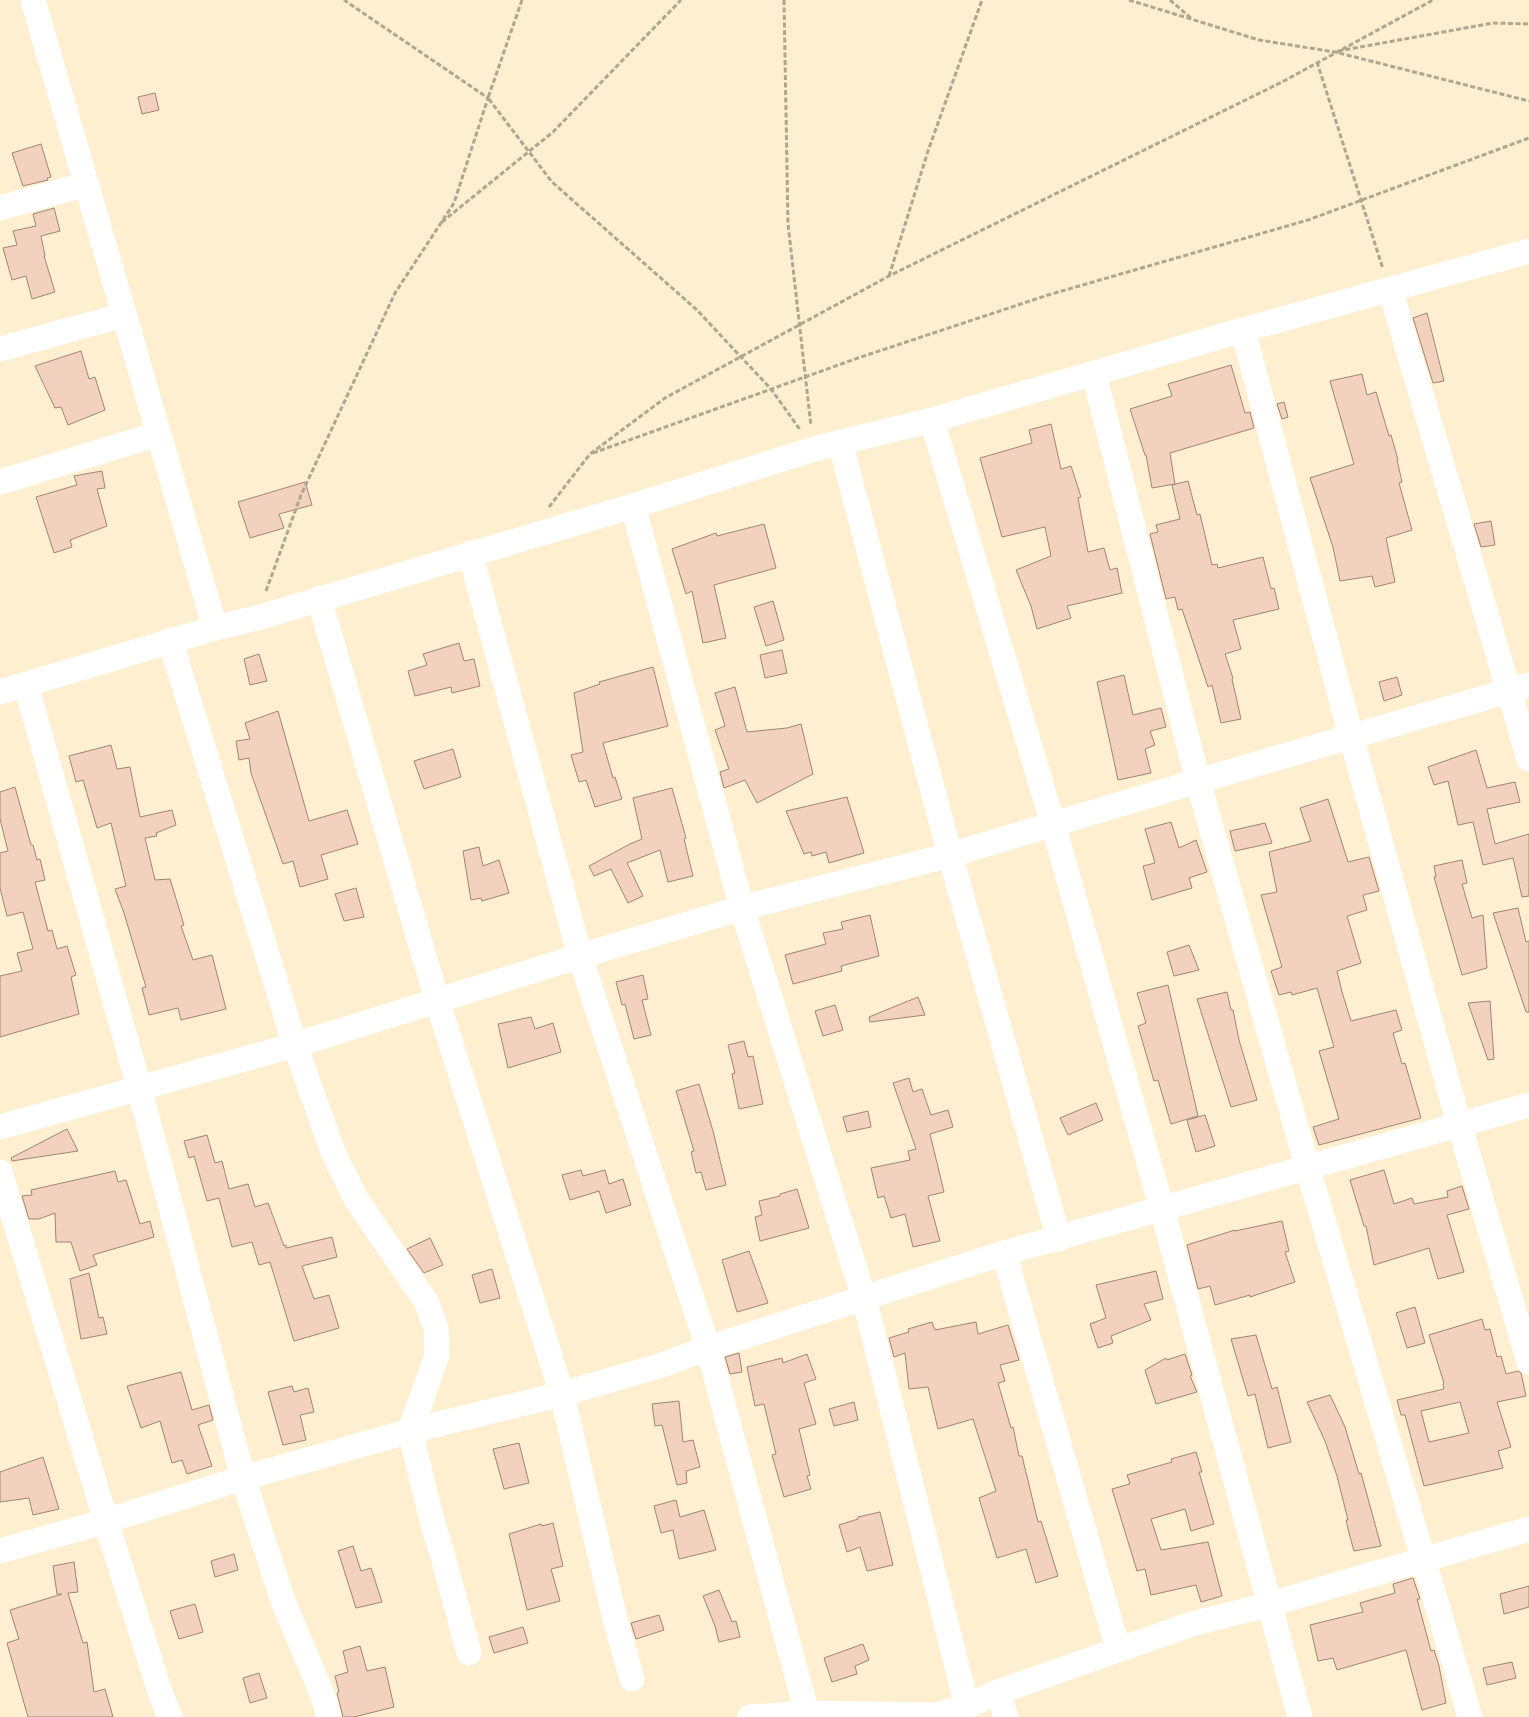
<svg xmlns="http://www.w3.org/2000/svg" width="1529" height="1717" viewBox="0 0 1529 1717" font-family="'Sofia Sans Condensed',sans-serif">
<style>
.building{fill:#f2d1bf;stroke:#a28473;fill-rule:evenodd}
.lines{fill:none;stroke-linecap:round;stroke-linejoin:round}
.path{stroke:#b0a58d;stroke-width:3;stroke-dasharray:5 2.5;stroke-linecap:butt}
.minor{stroke:#fff;stroke-width:25}
</style>
<rect width="100%" height="100%" fill="#fdefcf"/>
<path class="building" d="M155,93l4,17 -17,4 -4,-17z
M41,144l10,33 -4,1 1,2 -25,6 -11,-33z
M54,208l6,23 -19,5 4,20h-1l11,36 -23,7 -6,-23 -14,4 -9,-32 14,-3 -4,-14 23,-5 -3,-12z
M1427,313l17,68 -11,2 -20,-65z
M81,351l8,28 6,-2 10,33 -37,15 -7,-18 -6,1 -20,-42z
M1231,365l14,48 5,-1 4,16 -84,25 5,31 -23,4 -6,-33h-1l-15,-46 42,-13 -4,-12z
M1362,374l5,21 9,-3 13,44 2,-1 7,25h-1l5,22 -3,1 13,47 -26,8 9,44 -20,5 -3,-11 -32,5 -7,-34 -23,-69 44,-14 -24,-83z
M1284,402l4,15 -6,2 -5,-15z
M1051,424l10,45 10,-3 9,28 1,3 -3,1 10,54 16,-4 6,22 7,-2 5,25 -55,13 4,12 -34,11 -6,-23 -15,-36 35,-14 -6,-29 -43,10 -22,-79 52,-15 -3,-13z
M102,471l3,17 -8,1 10,37 -37,14 2,7 -18,6 -18,-56 41,-12 -3,-9z
M1188,481l9,34 3,-1 12,51 5,-1 1,4 45,-11 8,32 3,-1 5,21 -46,11 8,29 -16,5 8,24 -1,1 9,40 -20,4 -9,-38 -4,2 -26,-78 -4,1 -3,-13 -9,2 -16,-65 8,-2 -2,-7 24,-6 -8,-34z
M305,482l7,23 -33,9 5,14 -34,10 -12,-36z
M1491,521l4,24 -14,2 -7,-23z
M764,524l12,44 -62,17 12,53 -23,5 -11,-52 -6,3 -14,-45 44,-16 1,3z
M773,601l11,39 -18,6 -12,-39z
M459,643l5,18 10,-2 6,27 -28,7 -1,-6 -36,9 -7,-25 19,-6 -4,-11z
M782,650l5,23 -22,5 -5,-23z
M259,654l8,27 -17,4 -6,-26z
M653,667l15,59 -65,17 10,35 2,-1 7,22 -27,8 -9,-27 -7,2 -8,-27 12,-3 -9,-59 26,-9 -1,-2z
M1124,675l9,40 28,-7 5,19 -16,4 5,14 -10,4 6,24 -33,7 -21,-98z
M1397,677l5,18 -18,6 -5,-19z
M735,687l12,45 40,-4 14,-4 12,50 -56,29 -12,-23 -21,8 -4,-16 9,-3 -14,-39 10,-4 -10,-33z
M278,711l31,110 38,-11 11,34 -37,11 7,24 -28,8 -7,-26 -10,3 -32,-91 -2,-15 -10,2 -3,-19 14,-2 -5,-16z
M111,745l6,24 13,-2 10,50 32,-7 4,15 -20,8 1,3 -12,2 10,42 15,-1 14,46 -3,1 12,34 19,-5 14,54 -45,11 -3,-12 -29,7 -7,-27 4,-1 -22,-74 -9,-24 11,-3 -15,-63 -14,5 -14,-48 -7,2 -7,-26z
M453,749l8,28 -37,12 -10,-28z
M1476,750l11,38 28,-6 5,20 -33,7 8,35 34,-10v62l-7,1 -9,-39 -30,7 -10,-43 -15,3 -10,-44 -14,4 -6,-18z
M15,787l16,58h2l4,15 3,-1 5,21 -10,2 13,49 4,-1 5,19 10,-3 9,29 -5,2 8,37 -79,23v-61l22,-5 -5,-18 16,-4 -10,-37 -16,4 -7,-28v-35l8,-2 -8,-32v-27z
M672,788l14,50 -2,1 9,37 -25,6 -8,-32 -33,13 16,33 -15,7 -17,-34 -17,7 -5,-10 41,-22 12,-5 -9,-41z
M847,797l17,56 -35,10 -3,-11 -14,4 -1,-4 -7,2 -18,-43z
M1328,799l20,63 21,-5 10,34 -16,4 4,15 -20,6 14,47 -24,8 5,21 9,29 45,-11 6,20 -9,3 9,31 3,-1 16,55 -102,27 -6,-18 26,-8 -20,-68 15,-4 -17,-59 -25,7 -1,-3 -12,3 -8,-24 11,-4 -21,-72 16,-3 -8,-40 42,-11 -11,-33z
M1171,822l8,26 17,-8 11,32 -18,6 3,10 -40,12 -9,-34 12,-3 -10,-34z
M1265,823l7,20 -37,8 -5,-20z
M479,847l4,19 16,-6 10,33 -27,8 -1,-3 -10,2 -8,-49z
M1462,860l5,23 -5,1 10,34 11,-3 4,53 -25,7 -28,-98h2l-2,-11z
M356,888l8,29 -20,4 -9,-27z
M1518,908l8,34 3,-1v71h-3l-33,-99z
M870,915l9,41 -38,10 1,5 -49,13 -8,-29 41,-11 -3,-11 20,-4 -2,-7z
M1189,945l10,25 -25,6 -7,-24z
M643,975l5,24 -6,1 9,35 -17,4 -9,-35 -3,1 -6,-23z
M1168,985l30,131 -27,8 -13,-44 -4,1 -16,-55 8,-3 -9,-30z
M1227,992l4,18h2l6,30 18,60 -26,7 -34,-108z
M918,997l7,18 -55,7 -1,-5z
M1490,1001l4,58 -6,1 -20,-57z
M835,1005l8,25 -20,6 -8,-25z
M531,1017l4,12 18,-6 8,29 -53,16 -10,-44z
M744,1041l4,16 5,-1 10,48 -24,5 -7,-35 3,-1 -7,-28z
M909,1078l4,14 9,-3 9,26 17,-5 5,17 -23,7 14,58 -16,4 12,45 -27,6 -8,-33 -14,4 -7,-22 -6,2 -7,-30 39,-8 -2,-9 8,-2 -23,-66z
M699,1084l14,47 13,54 -20,5 -5,-18 -5,1 -5,-21 3,-1 -18,-60z
M1096,1103l7,17 -35,15 -8,-17z
M868,1111l3,16 -24,5 -4,-15z
M1205,1115l10,31 -19,6 -9,-32z
M67,1129l11,22 -66,10 -1,-3z
M207,1135l8,28 7,-2 7,28 19,-5 7,23 13,-4 16,43 2,-1v3l46,-11 5,20 -35,9 12,33 15,-4 10,33 -45,13 -24,-79 -11,3 -7,-23 -20,5 -13,-49 -12,3 -13,-45 -5,2 -5,-17z
M581,1170l2,6 22,-6 4,14 14,-5 8,26 -25,8 -7,-22 -29,9 -8,-25z
M1384,1170l10,34 18,-6 2,6 34,-7 -1,-6 15,-5 7,23 -22,6 17,57 -26,7 -9,-31 -55,17 -8,-39h-2l-14,-46z
M115,1171l3,11 8,-2 14,44 10,-3 4,16 -61,18 4,10 -17,6 -9,-29h-15l-1,-29 -16,6h-10l-7,-23 10,-1 -1,-5z
M797,1189l12,39 -49,13 -5,-24 7,-2 -3,-14 21,-5v-2z
M1282,1221l7,30 -4,1 10,30 -45,15v-2l-35,10 -5,-19 -12,3 -11,-44 48,-15v1z
M430,1238l13,27 -19,8 -17,-24z
M749,1251l19,52 -31,9 -15,-52z
M492,1269l8,29 -20,5 -8,-28z
M1156,1271l7,28 -19,5 7,16 -40,16 2,7 -15,5 -8,-24 16,-6 -10,-33z
M89,1273l10,45 4,-1 4,17 -26,5 -11,-60z
M1415,1307l10,36 -18,5 -11,-35z
M1482,1319l3,11 5,-1 7,28 4,-1 5,18 12,-3 3,2 5,23 -29,6 14,45 -13,4 5,17 -79,18 -19,-71h-4l-4,-15 47,-11 -1,-5 1,-1 -15,-48zM1460,1402l9,31 -40,9 -8,-31z
M932,1322l3,8 41,-8 2,12 30,-9 11,35 -19,5 5,16 -7,2 13,45 2,-1 6,29h3l16,66 3,-1 17,55 -22,7 -10,-34 -29,9 -18,-60 17,-7 -23,-72 -35,10 -10,-42 -19,2 -4,-36 -11,4 -5,-19 20,-6 -1,-3z
M1256,1335l16,54 5,-2 14,55 -23,6 -13,-54 -7,2 -17,-57z
M739,1353l3,19 -12,2 -5,-17z
M807,1354l9,25 -12,4 12,41 -17,5 11,46 -3,1 4,13 -27,8 -12,-42 4,-1 -12,-50 -9,2 -8,-39 35,-9 1,5z
M1185,1354l7,21 -2,1 7,16 -41,12 -11,-34 21,-12 1,2z
M181,1372l11,38 17,-5 4,15 -15,5 14,41 -25,8 -5,-14 -10,3 -12,-42 -19,7 -14,-42z
M292,1386l2,6 14,-4 6,24 -14,3 6,25 -23,5 -15,-53z
M1330,1395l15,32 14,47 2,-1 20,73 -27,5 -5,-18 -3,-13h2l-11,-44 -12,-35 -18,-39z
M679,1401l4,41 10,-2 7,27 -14,4 1,12 -10,2 -15,-60 -7,1 -3,-22z
M854,1402l4,18 -24,6 -5,-17z
M519,1443l10,40 -25,6 -11,-40z
M1196,1452l6,20h-3l15,52 -23,7 -6,-22 -34,10 10,31 47,-8 14,54 -21,6 -5,-17 -45,10 -6,-26 -8,2 -25,-82 18,-5 -3,-9 45,-13 -1,-3z
M43,1457l16,52 -26,6 -4,-17 -29,4v-30z
M676,1500l4,17 24,-7 12,40 -37,9 -6,-29 -12,3 -7,-27z
M880,1512l13,53 -26,6 -7,-24 -13,5 -8,-27 19,-6v-2z
M553,1523l10,43 -12,3 9,32 -33,9 -18,-76 32,-10 1,2z
M353,1546l8,25 10,-3 11,34 -26,6 -18,-57z
M234,1554l4,16 -23,7 -4,-16z
M74,1562l4,30 -10,1 15,50 4,-1 7,50 11,-3 8,28h-85l-21,-74 12,-4 -9,-29 52,-16h-5l-4,-28z
M1413,1578l7,21h-3l14,52 3,-1 5,16 7,37 -24,7 -16,-60 -69,20 -4,-12 -15,3 -8,-36 53,-13 -3,-9 35,-10 -2,-9z
M1529,1586v21l-25,7 -4,-20z
M719,1590l13,32 4,-1 4,16 -21,5 -4,-16 -12,-30z
M195,1604l8,28 -24,7 -9,-28z
M659,1615l5,15 -28,9 -5,-16z
M523,1627l5,16 -34,10 -5,-16z
M863,1644l6,16 -14,6 2,8 -25,8 -8,-24z
M360,1646l7,25 18,-4 9,40 -40,10h-11l-6,-24 2,-1 -4,-16 13,-4 -5,-21z
M1512,1662l4,16 -29,7 -4,-17z
M259,1673l8,25 -17,5 -7,-25z"/>
<g class="lines">
<path class="path" d="M522,0l-34,98 64,84 145,128 74,79 30,42
M784,0l4,224 23,202
M1129,0l130,40 76,12 194,49
M1170,0l22,19
M1338,51l155,-28 36,1
M1317,62l66,207
M442,222l111,-90 128,-132
M889,276l39,-125 54,-151
M593,453l265,-95 190,-63 260,-75 221,-82
M549,507l41,-53 75,-56 224,-122 393,-194 151,-82
M266,591l35,-96 94,-202 59,-90 34,-105 -144,-98"/>
<path class="minor" d="M33,0l182,628 42,-10 376,-112 181,-57 118,-29 311,-90 286,-79
M0,208l87,-24
M1390,289l139,470
M1243,330l108,406 108,388 70,238
M0,349l124,-34
M1094,374l104,407 110,388 162,548
M932,420l121,404 109,385 138,508
M840,442l110,413 109,384
M0,482l158,-48
M633,506l109,402 122,390 103,408
M470,553l110,403 128,392 99,365
M319,598l118,402 125,394 54,229 16,56
M170,640l125,405 38,107 23,47 71,104 9,25 1,27 -27,76 22,90 11,36 26,96
M26,685l113,402 104,391 40,123 39,93 7,23
M0,692l215,-64
M0,1127l295,-82 285,-89 162,-48 208,-53 248,-74 331,-96
M0,1172l106,349 54,171 10,25
M1004,1253l114,396
M0,1551l106,-30 137,-43 167,-47 152,-37 97,-28 49,-18 296,-95 525,-148
M998,1692l8,25
M750,1717l57,-4 130,2 30,-9 31,-14 194,-68 78,-20 259,-75"/>
</g>
</svg>
